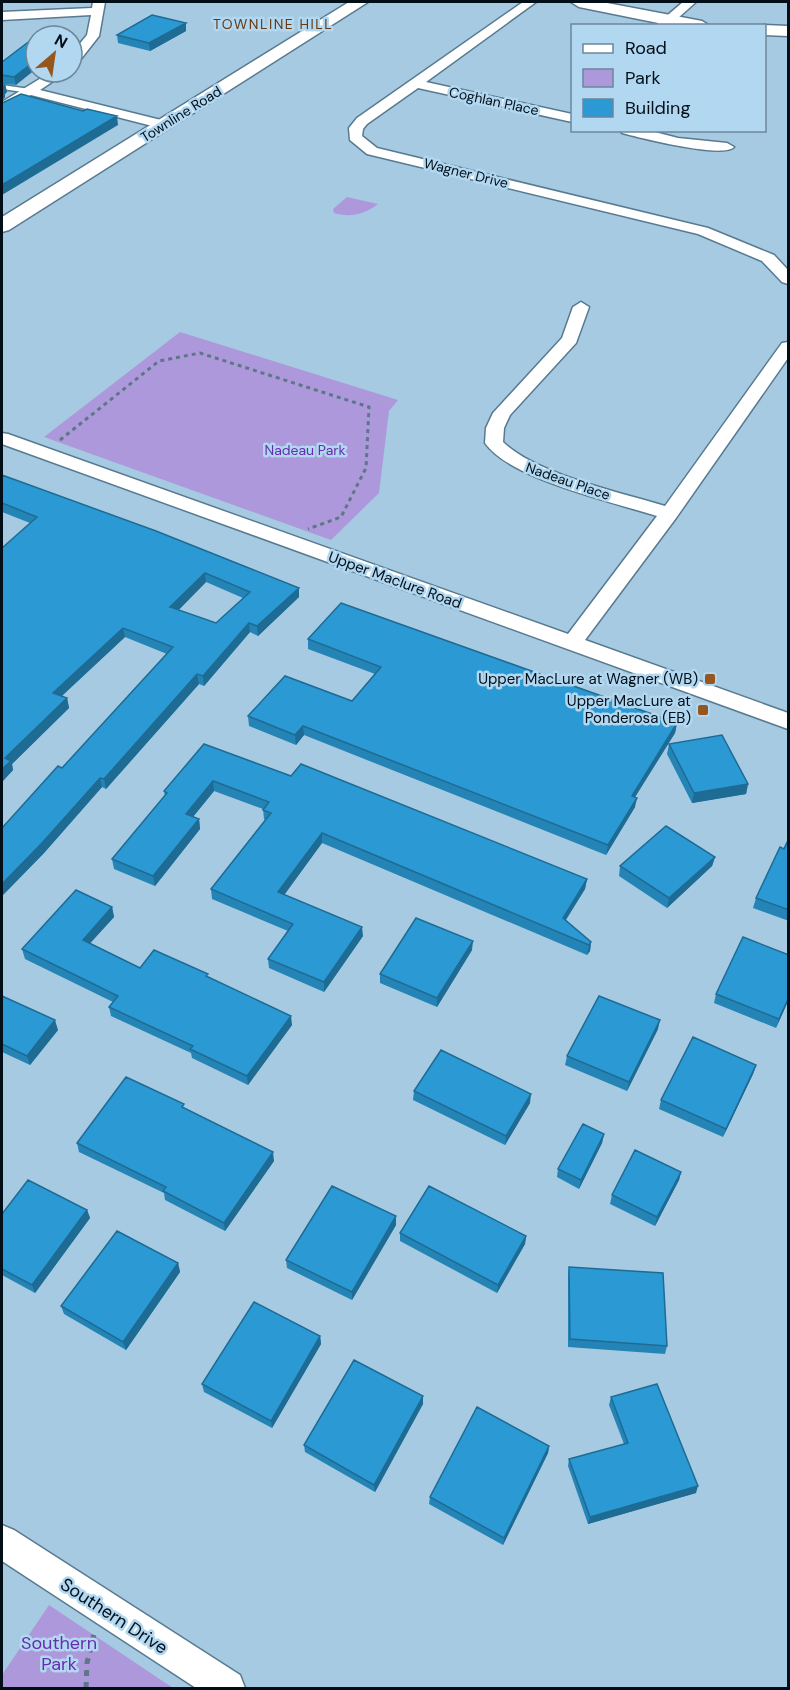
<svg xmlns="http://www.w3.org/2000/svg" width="790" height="1690" viewBox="0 0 790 1690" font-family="'DM Sans',sans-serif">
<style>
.green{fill:#ad98db}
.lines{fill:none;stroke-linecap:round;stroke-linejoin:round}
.lane-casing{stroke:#587a90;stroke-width:3}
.street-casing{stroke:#587a90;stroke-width:3}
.secondary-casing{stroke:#587a90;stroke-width:3}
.path-far1{stroke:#5e7788;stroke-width:3;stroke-dasharray:4 4;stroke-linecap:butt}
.path{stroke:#5e7788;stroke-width:5;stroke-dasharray:6 6;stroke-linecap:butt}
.lane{fill:#fff;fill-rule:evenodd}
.street{fill:#fff;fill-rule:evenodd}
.secondary{fill:#fff;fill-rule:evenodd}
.wall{fill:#2584b6;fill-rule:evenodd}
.shaded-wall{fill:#1e6b94}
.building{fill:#2b99d4;stroke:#1e6b94;stroke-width:1.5;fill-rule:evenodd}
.poi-dot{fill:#96571f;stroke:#b2d7f0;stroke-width:2}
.labels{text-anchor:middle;stroke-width:5;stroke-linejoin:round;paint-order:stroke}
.far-neighbourhood-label{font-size:14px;letter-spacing:1.5px;fill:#653a13;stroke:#b2d7f0}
.far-street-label{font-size:14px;fill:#030f18;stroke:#b2d7f0}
.far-park-label{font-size:14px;fill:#662daf;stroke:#b2d7f0}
.street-label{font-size:15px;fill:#030f18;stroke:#b2d7f0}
.poi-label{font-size:15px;fill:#030f18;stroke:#b2d7f0;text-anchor:end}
.near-street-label{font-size:18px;fill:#030f18;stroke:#b2d7f0}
.near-park-label{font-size:18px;fill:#662daf;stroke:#b2d7f0}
</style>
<rect width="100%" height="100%" fill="#a6cae2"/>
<path class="green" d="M347,197l31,7c-12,10 -29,14 -44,9l-1,-4z
M180,332l218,68 -9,11 -10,82 -48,47 -287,-103z
M49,1605l124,83h-171v-13z"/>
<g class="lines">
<defs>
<path id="lane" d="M2,85l28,4 3,2 -3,2 -28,-4z"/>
<path id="street" d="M93,2h12l-6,34 -22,28 -5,1v-12l15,-18 4,-20 -89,5v-8l90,-4z
M523,2h13l-110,80 146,32v8l-154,-34 -51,36 -4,5 -1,7 15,12 331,80 66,27 14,15v14l-6,-2 -20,-21 -64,-27 -331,-80 -17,-14 -1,-12 8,-10z
M683,2h13l-27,24h-14z
M51,72h16l-27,18 129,32 2,3 -7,4 -133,-34 -29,16v-9z
M620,130h27l31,8 49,5 7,4c-11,12 -93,-9 -112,-14z
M581,302l8,5 -13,36 -66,72 -6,13 -1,14c33,32 116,50 162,64l117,-163 6,-1v16l-112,160 -91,122 203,73v16l-786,-285v-11l6,1 560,200 89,-118c-44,-14 -147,-37 -172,-73l1,-15 7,-15 69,-75 11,-31z
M2,1525l12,5 226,145 5,13h-49l-194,-127z"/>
<path id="secondary" d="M349,2h19l-359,228 -7,2v-15z
M571,2h31l100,19 8,5h-37l-94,-19z
M764,25l24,1v10l-24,-1v-9h-3z"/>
</defs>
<use href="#lane" class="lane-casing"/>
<use href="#street" class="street-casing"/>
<use href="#secondary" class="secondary-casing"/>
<path class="path-far1" d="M60,440l99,-79 41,-8 169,54 -3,61 -25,49 -33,12"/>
<path class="path" d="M86,1688l1,-25 7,-29"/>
<use href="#lane" class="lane"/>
<use href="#street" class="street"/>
<use href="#secondary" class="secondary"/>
</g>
<path class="wall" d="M186,23v8l-36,20 -32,-8 -1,-8z
M31,40l-15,45 -11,-1 2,8 -2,2v3l-3,4v-39z
M2,475l297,113v9l-41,39 -8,-4 -46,54 -5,-2 -93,105 -4,-2 -58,66 -42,43v-68l60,-60 105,-114 -42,-17 -63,59 5,2 2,10 -57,56 1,6 -11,12 28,-259 -28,-11zM206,582l37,16 -27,25 -38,-13z
M308,639l369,84 -2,10 -40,64v10l-29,48 -302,-120 -8,10 -47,-19 -1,-10 104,-15 23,-27 -67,-25z
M204,744l87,32 296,103 -2,10 -19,31 25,22 -1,9 -3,4 -265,-112 -38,52 79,41 -39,56 -55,-24 -1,-9 20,-28 -76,-32 -1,-10 54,-69 -1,-1 -1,-10 -49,-18 -21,26 6,2 1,10 -45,57 -41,-17 -2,-10 53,-63 -1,-5z
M669,744l79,40 -2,10 -54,9 -25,-49z
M789,838v83l-36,-13 3,-10z
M715,857l-3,9 -45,42 -48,-32 1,-10z
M112,907l2,10 -24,26 50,25 69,9 83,48 -44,60 -56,-27 -1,-5 -80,-37 -2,-9 4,-5 -88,-43 -3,-10z
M472,950l-35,57 -57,-24v-9z
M789,955v44l-13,29 -62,-25 2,-9z
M2,996l56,34 -28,35 -28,-13z
M658,1029l-31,62 -62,-26 2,-9z
M756,1065l-3,9 -30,63 -64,-28 2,-9z
M414,1091l116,12 -25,42 -92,-45z
M185,1108l89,53 -49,70 -60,-31 -1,-7 -85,-41 -2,-9z
M604,1134l-2,9 -23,46 -22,-12 1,-8z
M681,1172l-2,8 -24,46 -45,-22 2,-9z
M87,1210l3,8 -55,75 -33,-18v-61z
M396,1225l-44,75 -65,-32 -1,-8z
M400,1233l126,3 -1,8 -28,49 -97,-52z
M178,1263l2,9 -54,78 -62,-36 -3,-8z
M569,1267l98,79 -2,8 -97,-7v-72z
M320,1336l1,8 -49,84 -68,-36 -2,-8z
M423,1396v8l-48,88 -70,-40 -1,-7z
M611,1397l85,96 -108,31 -20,-58 1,-7 55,-15 -15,-39z
M549,1446l-1,7 -45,92 -74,-41 1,-7z"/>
<path class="shaded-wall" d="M186,23v8l-36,20 -1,-8z
M36,60v9l-20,16 -2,-8z
M5,84l2,8 -2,2v3l-3,4v-14z
M117,116l1,9 -116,70v-10z
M205,573l1,9 -34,35 -2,-10z
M299,588v9l-41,39 -1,-10z
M249,623l1,9 -46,54 -1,-10z
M123,628l2,9 -70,65 -2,-9z
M197,674l2,10 -93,105 -2,-10z
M67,698l2,10 -57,56 1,6 -11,12v-13l3,-11z
M677,723l-2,10 -45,72 2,-9z
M303,726l1,9 -8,10 -1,-10z
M100,778l2,9 -58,66 -42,43v-12z
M213,781l1,10 -27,33 -1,-10z
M748,784l-2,10 -54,9 2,-10z
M637,798l-2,9 -29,48 2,-10z
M199,819l1,10 -45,57 -2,-10z
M322,833v10l-43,59 -1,-10z
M715,857l-3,9 -45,42 2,-10z
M587,879l-2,10 -24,38 2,-9z
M112,907l2,10 -29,32 -2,-9z
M362,927l1,9 -39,56v-10z
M473,941l-1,9 -35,57v-9z
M591,942l-1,9 -3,4 2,-10z
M789,997v2l-13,29 3,-9z
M291,1016l1,9 -44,60 -1,-9z
M55,1020l3,10 -28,35 -3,-9z
M660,1020l-2,9 -31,62 2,-9z
M756,1065l-3,9 -30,63 3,-8z
M531,1094l-1,9 -25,42 1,-9z
M604,1134l-2,9 -23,46 2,-9z
M273,1152l1,9 -49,70 -1,-8z
M681,1172l-2,8 -24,46 2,-9z
M87,1210l3,8 -55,75 -3,-8z
M396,1216v9l-44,75v-8z
M526,1236l-1,8 -28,49 1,-8z
M178,1263l2,9 -54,78 -3,-8z
M320,1336l1,8 -49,84 -1,-7z
M423,1396v8l-48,88 -1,-7z
M549,1446l-1,7 -45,92 1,-7z
M698,1486l-2,7 -108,31 2,-7z"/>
<path class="building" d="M152,15l34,8 -37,20 -32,-8z
M31,40h5v20l-22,17 -12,-2v-13z
M21,94l62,17 4,-2 30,7 -115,69v-82z
M2,475l154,56 143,57 -42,38 -8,-3 -46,53 -6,-2 -93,105 -4,-1 -58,65 -40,41v-56l56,-62 4,2 111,-121 -50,-19 -70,65 14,5 -62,60 6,3 -9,8v-221l35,-31 -35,-14zM205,573l45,19 -34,31 -46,-16z
M341,603l336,120 -45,73 5,2 -29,47 -305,-119 -8,9 -47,-19 37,-40 67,25 29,-34 -73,-28z
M722,735l26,49 -54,9 -25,-49z
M204,744l87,32 10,-12 286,115 -24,39 28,24 -2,3 -267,-112 -44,59 84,35 -38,55 -56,-23 25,-35 -82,-35 60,-76 -8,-3 6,-8 -56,-21 -27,33 13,5 -46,57 -41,-17 55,-66 -3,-2z
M666,826l49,31 -46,41 -49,-32z
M789,838v72l-33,-12 24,-51 4,2z
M76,890l36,17 -29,33 57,28 14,-18 54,24 -2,2 85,40 -44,60 -57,-27 3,-3 -84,-39 9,-11 -96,-47z
M416,918l57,23 -36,57 -57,-24z
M743,937l46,18v42l-10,22 -63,-25z
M2,996l53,24 -28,36 -25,-12z
M599,996l61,24 -31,62 -62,-26z
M693,1037l63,28 -30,64 -65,-29z
M441,1050l90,44 -25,42 -92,-45z
M126,1077l58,27 -2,3 91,45 -49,71 -61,-32 3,-4 -89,-44z
M583,1124l21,10 -23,46 -23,-11z
M635,1150l46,22 -24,45 -45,-22z
M28,1180l59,30 -55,75 -30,-16v-55z
M332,1186l64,30 -44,76 -66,-32z
M429,1186l97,50 -28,49 -98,-52z
M117,1231l61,32 -55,79 -62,-36z
M569,1267l94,6 4,73 -97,-7z
M254,1302l66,34 -49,85 -69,-37z
M354,1360l69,36 -49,89 -70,-40z
M657,1384l41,102 -108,31 -21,-58 59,-16 -17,-46z
M477,1407l72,39 -45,92 -74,-41z"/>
<g class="poi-dot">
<rect x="704" y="673" width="12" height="12" rx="3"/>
<rect x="697" y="704" width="12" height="12" rx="3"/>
</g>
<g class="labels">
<g class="far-neighbourhood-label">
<text x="273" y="29">TOWNLINE HILL</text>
</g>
<g class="far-street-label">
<text transform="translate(494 101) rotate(12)" y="5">Coghlan Place</text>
<text transform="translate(181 114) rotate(-32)" y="5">Townline Road</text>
<text transform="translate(466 173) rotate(14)" y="5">Wagner Drive</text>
<text transform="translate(568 481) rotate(19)" y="5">Nadeau Place</text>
</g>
<g class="far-park-label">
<text x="305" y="455">Nadeau Park</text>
</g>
<g class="street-label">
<text transform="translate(395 580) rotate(20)" y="5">Upper Maclure Road</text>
</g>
<g class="poi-label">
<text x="698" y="684">Upper MacLure at Wagner (WB)</text>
<text x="691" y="706">Upper MacLure at<tspan x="691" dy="17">Ponderosa (EB)</tspan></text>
</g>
<g class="near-street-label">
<text transform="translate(114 1616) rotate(33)" y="6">Southern Drive</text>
</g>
<g class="near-park-label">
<text x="59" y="1649">Southern<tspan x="59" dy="21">Park</tspan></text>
</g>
</g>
<rect width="790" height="1690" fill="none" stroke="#030f18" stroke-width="6"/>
<rect x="571" y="24" width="195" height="108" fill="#b2d7f0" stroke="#6c879a" stroke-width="1.5"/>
<rect x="583" y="44" width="30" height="9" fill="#ffffff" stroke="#6c879a" stroke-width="1.5"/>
<text x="625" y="54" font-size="18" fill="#030f18">Road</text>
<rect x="583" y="69" width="30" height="18" fill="#ad98db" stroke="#6c879a" stroke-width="1.5"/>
<text x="625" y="84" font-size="18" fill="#030f18">Park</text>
<rect x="583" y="99" width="30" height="18" fill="#2b99d4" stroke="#6c879a" stroke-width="1.5"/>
<text x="625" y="114" font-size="18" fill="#030f18">Building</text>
<g transform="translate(54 54) rotate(29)"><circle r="28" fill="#b2d7f0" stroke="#6c879a" stroke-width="1.5"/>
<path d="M0-4.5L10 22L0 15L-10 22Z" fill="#96571f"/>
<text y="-9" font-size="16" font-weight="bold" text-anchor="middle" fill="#030f18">N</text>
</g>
</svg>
